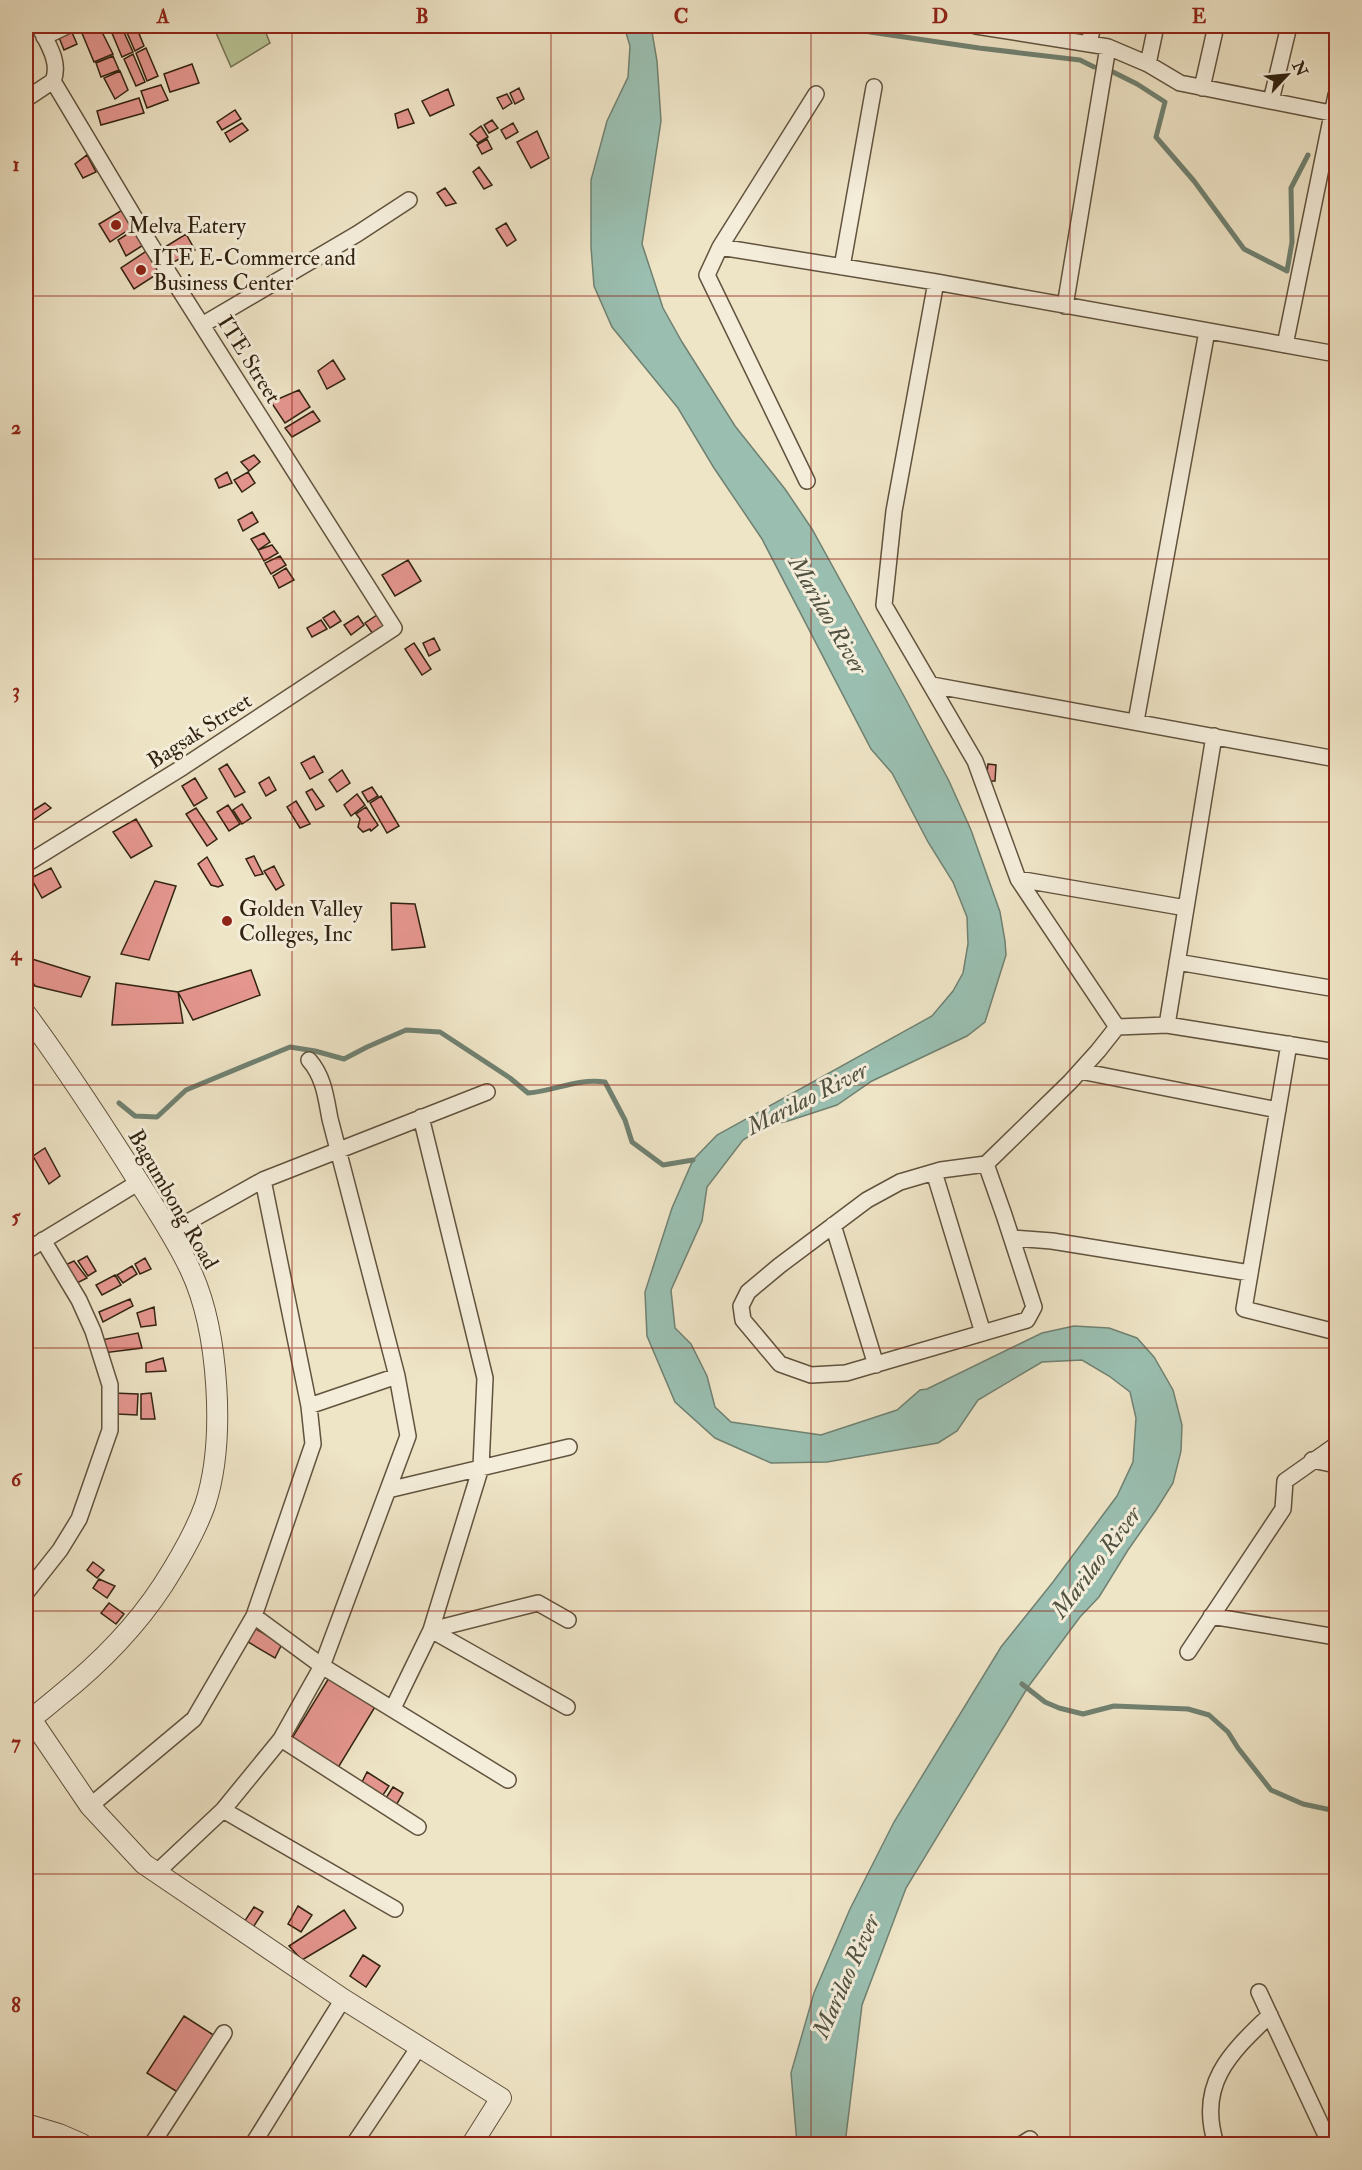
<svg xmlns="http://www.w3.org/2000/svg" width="1362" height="2170" viewBox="0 0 1362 2170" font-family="'IM FELL Double Pica',serif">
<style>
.green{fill:#b8c496;stroke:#757454;stroke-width:1.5}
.water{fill:#9abfb1;stroke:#708171;stroke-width:1.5}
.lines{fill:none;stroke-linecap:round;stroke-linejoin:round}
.stream{stroke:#708171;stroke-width:5}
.building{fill:#e5968f;stroke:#322311;stroke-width:1.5}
.minor-casing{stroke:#61533e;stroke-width:18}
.tertiary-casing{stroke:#61533e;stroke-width:22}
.minor{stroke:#f4edda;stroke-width:15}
.tertiary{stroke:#f4edda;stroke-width:20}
.grid{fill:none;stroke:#8f2418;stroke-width:1.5;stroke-opacity:0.55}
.poi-dot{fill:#8f2418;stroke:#f4edda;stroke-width:2}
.labels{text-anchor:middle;stroke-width:6;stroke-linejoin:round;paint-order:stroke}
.poi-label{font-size:22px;fill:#322311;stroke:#f4edda;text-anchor:start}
.street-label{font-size:22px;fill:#322311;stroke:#f4edda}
.water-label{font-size:24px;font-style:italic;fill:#515241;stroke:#f4edda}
.neatline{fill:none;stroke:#8f2418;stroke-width:2}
.grid-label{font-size:20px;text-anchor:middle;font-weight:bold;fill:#8f2418}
</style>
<rect width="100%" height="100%" fill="#eee4c6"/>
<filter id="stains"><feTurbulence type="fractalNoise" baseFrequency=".00333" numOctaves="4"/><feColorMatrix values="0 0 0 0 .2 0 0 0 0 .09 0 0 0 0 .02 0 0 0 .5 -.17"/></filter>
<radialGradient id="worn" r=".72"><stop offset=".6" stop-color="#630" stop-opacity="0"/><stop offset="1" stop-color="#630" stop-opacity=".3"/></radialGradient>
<path class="green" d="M213,26h50l7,17 -39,24z"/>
<path class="water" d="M624,26h27l6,35 4,60 -19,123 21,64 19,34 53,84 50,63 27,40 93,169 44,83 22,49 29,82 5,29 1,14 -21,67 -18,14 -95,45 -35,24 -49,16 -23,5 -22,14 -36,47 -5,34 -31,69 4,38 16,16 16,32 8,31 16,15 90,13 76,-25 23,-20 7,-1 115,-56 32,-7 35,2 28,10 17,19 19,33 9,35 -1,26 -8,32 -17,27 -28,40 -29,47 -19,20 -52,70 -122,201 -44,117 -17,139h-48l-6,-71 23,-80 36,-84 44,-87 107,-175 52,-65 64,-86 16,-34 3,-44 -6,-26 -21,-16 -27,-16 -40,2 -64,38 -21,31 -19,12 -111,19 -56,1 -56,-25 -40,-36 -28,-66 -2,-44 27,-84 21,-48 24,-25 215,-119 21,-25 10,-18 5,-29 -1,-27 -14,-35 -25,-40 -36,-69 -21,-24 -109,-210 -48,-71 -36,-60 -66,-81 -18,-41 -3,-39v-67l16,-59 21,-44 2,-31z"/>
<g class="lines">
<path class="stream" d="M850,26l20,6 109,16 101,12 14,7
M1113,72l24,12 28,18 -9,35 38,44 50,68 43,22 5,-29 -1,-54 17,-33
M119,1103l16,13 22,1 29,-27 104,-43 25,4 29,8 23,-12 39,-17 34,2 70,46 18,15c27,-2 49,-15 77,-11l20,38 7,22 31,23 30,-5
M1022,1684l23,18 14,6 24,6 31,-8 74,3 21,6 19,17 10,16 33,42 32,14 33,7"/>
</g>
<path class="building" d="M79,26h20l14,28 -19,8z
M109,26h12l12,26 -11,5z
M124,26h12l8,20 -9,5z
M71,30l6,14 -13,6 -6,-15z
M146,48l12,28 -11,5 -11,-28z
M133,54l12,28 -9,4 -12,-27z
M26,56l6,9 -6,4z
M113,56l6,14 -18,7 -5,-14z
M192,64l7,19 -29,9 -6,-18z
M120,71l8,19 -13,9 -11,-21z
M161,85l7,15 -21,8 -6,-17z
M519,88l5,11 -9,5 -5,-11z
M448,89l6,16 -24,11 -8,-15z
M507,94l5,9 -9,6 -6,-11z
M139,98l5,15 -43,12 -4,-14z
M408,109l6,14 -16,5 -3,-14z
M235,110l6,9 -19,11 -5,-8z
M492,120l6,8 -9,5 -5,-8z
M242,123l6,7 -18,12 -5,-9z
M513,123l5,9 -12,7 -5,-9z
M481,126l7,11 -10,6 -8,-9z
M537,131l12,27 -18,10 -14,-26z
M487,139l5,10 -10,5 -5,-9z
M87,155l9,17 -13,6 -8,-14z
M479,167l13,18 -8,4 -11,-17z
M445,188l11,15 -10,3 -9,-13z
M124,209l10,17 -24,16 -11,-18z
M506,223l10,17 -9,6 -11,-17z
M135,229l10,15 -19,12 -8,-16z
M186,234l9,16 -21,12 -9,-15z
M148,250l14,21 -28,18 -13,-21z
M26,307l6,10 -6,3z
M333,360l12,19 -18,10 -9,-18z
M299,390l11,17 -25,16 -14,-21z
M313,411l7,10 -28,16 -7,-9z
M254,455l6,7 -11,9 -8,-9z
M227,472l5,11 -13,5 -4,-9z
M248,472l7,11 -13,9 -8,-12z
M252,512l6,10 -15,9 -5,-11z
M264,533l6,9 -12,8 -7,-11z
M272,545l6,8 -14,8 -6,-11z
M280,556l6,9 -15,9 -6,-11z
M408,560l13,21 -26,15 -13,-21z
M286,568l8,12 -15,8 -6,-12z
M334,611l7,10 -11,7 -7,-10z
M380,613l7,12 -14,9 -8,-11z
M358,616l6,9 -13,10 -7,-10z
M321,620l6,9 -15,8 -5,-9z
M434,638l6,12 -11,6 -6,-13z
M414,643l17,26 -9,6 -17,-26z
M314,756l9,16 -13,7 -9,-16z
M227,764l18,28 -10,5 -16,-28z
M988,764l8,1 -1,16h-9z
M342,770l8,13 -13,9 -8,-12z
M269,777l7,13 -10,6 -7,-13z
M195,778l12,20 -13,8 -12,-20z
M372,787l6,9 -10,6 -6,-10z
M312,789l12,17 -8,4 -10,-18z
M357,794l8,11 -14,11 -7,-11z
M381,796l18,30 -12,7 -17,-30z
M296,801l14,23 -10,4 -13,-21z
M45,803l6,5 -25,17v-10z
M242,804l9,14 -9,6 -9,-14z
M228,805l12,19 -11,7 -12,-19z
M366,807l12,18 -7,6 -1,-2 -7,3 -5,-5 2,-8 -4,-5z
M196,808l21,31 -10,7 -21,-32z
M136,819l16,27 -21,12 -18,-26z
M254,856l9,18 -8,2 -9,-17z
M207,857l16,28 -5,2 -7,-2 -13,-21z
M274,866l10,19 -8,5 -12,-19z
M51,868l10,19 -19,11 -11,-20z
M155,881l21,5 -27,74 -28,-6z
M391,903l24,1 10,43 -33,3z
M32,959l58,18 -9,20 -46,-11 -9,-14z
M251,970l9,25 -67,25 -15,-28z
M116,983l62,9 5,31 -71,2z
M45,1148l15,28 -11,8 -16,-28z
M87,1256l9,15 -8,5 -10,-15z
M145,1258l6,11 -11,5 -5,-10z
M74,1261l13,17 -14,7 -10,-19z
M132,1266l5,8 -14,9 -6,-8z
M115,1275l6,10 -19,10 -6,-10z
M130,1299l3,7 -30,16 -4,-10z
M154,1307l2,18 -15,2 -4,-14z
M138,1333l4,15 -39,5 -2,-13z
M163,1358l3,13 -20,1v-9z
M113,1393l25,1 -1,21 -20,-1z
M151,1393l4,26h-14v-25z
M93,1562l11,8 -7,8 -10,-8z
M99,1579l16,7 -8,12 -14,-10z
M109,1603l15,11 -8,10 -15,-11z
M249,1625l33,19 -7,14 -32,-19z
M332,1673l46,29 -42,69 -47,-28z
M367,1772l22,14 -8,12 -20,-14z
M393,1787l10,6 -9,16 -10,-8z
M298,1906l14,9 -11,17 -13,-8z
M254,1907l9,5 -13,20 -8,-7z
M344,1910l12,18 -54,32 -13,-14z
M363,1955l17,11 -14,21 -16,-11z
M184,2016l31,20 -36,57 -32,-20z"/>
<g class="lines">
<defs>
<path id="minor" d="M39,26c8,17 22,36 14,55
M976,26l132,21 40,17 32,19 156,31
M44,37l23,-11
M1089,43l4,-17
M1148,64l8,-38
M1202,88l14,-62
M26,99l27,-18
M1271,101l18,-75
M720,247l96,-153
M842,267l32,-180
M936,282l-42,229 -10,94 91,156 43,118 99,148
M1065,306l43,-259
M202,325l155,-91 52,-34
M1285,345l51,-250
M807,481l-100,-206 13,-28 216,35 400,72
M932,685l404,74
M1136,721l71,-390
M26,864l157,-97 211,-139 -243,-383 -98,-164
M1018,879l168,29
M1177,962l159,27
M1167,1025l47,-289
M1117,1027l50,-2 169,27
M1289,1044l-45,265 92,23
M1080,1071l198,39
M986,1164l18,51 30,92 -7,13 -181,53 -35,2 -31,-11 -37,-44 -2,-14 7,-14 31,-26 88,-66 33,-18 41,-12 45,-6 84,-82 28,-31 19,-24
M934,1172l49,161
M833,1225l43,140
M170,1232l93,-52 224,-88
M1012,1238l40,3 198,32
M26,1251l113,-69
M309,1406l88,-30
M1312,1460l24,5
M388,1490l181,-43
M26,1593l34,-43 19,-31 31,-89v-45l-17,-54 -14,-31 -36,-60
M254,1616l68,50 186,114
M1211,1616l125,21
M431,1630l136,77
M431,1630l107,-27 30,17
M1188,1652l95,-143 2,-28 51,-36
M393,1708l38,-78 50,-163 4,-89 -64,-261
M281,1739l137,88
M90,1806l104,-87 60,-103 59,-172 -4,-38 -46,-226
M223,1810l172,99
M156,1873l67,-63 58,-71 41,-73 86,-230 -11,-60 -67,-257c-4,-21 -6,-42 -21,-59
M1259,1992l71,152
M152,2144l72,-111
M253,2144l90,-145
M354,2144l65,-97
M1022,2144l8,-5
M1216,2144c-19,-59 13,-90 54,-129"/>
<path id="tertiary" d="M26,1014c35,47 67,96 99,146 22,36 47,71 65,109 29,61 36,172 15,236 -10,28 -26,55 -42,80 -28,43 -65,80 -105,112 -11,9 -21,18 -32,25
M31,1719l59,87 54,58 199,135 158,99 -29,46
M26,2124l33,10 23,10"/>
</defs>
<use href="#minor" class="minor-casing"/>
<use href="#tertiary" class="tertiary-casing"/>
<use href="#minor" class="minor"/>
<use href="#tertiary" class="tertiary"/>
</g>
<path class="grid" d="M292,26v2118M551,26v2118M811,26v2118M1070,26v2118M26,296h1310M26,559h1310M26,822h1310M26,1085h1310M26,1348h1310M26,1611h1310M26,1874h1310"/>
<g class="poi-dot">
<circle cx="116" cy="225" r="6"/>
<circle cx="141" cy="270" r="6"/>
<circle cx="227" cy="921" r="6"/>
</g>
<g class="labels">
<g class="poi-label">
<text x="128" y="233">Melva Eatery</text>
<text x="153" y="265">ITE E-Commerce and<tspan x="153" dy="25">Business Center</tspan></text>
<text x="239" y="916">Golden Valley<tspan x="239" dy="25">Colleges, Inc</tspan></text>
</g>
<g class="street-label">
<text transform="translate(250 359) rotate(58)" y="8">ITE Street</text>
<text transform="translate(199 730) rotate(-33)" y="8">Bagsak Street</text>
<text transform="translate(174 1199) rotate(60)" y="8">Bagumbong Road</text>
</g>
<g class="water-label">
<text transform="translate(828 615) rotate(60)" y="8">Marilao River</text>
<text transform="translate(807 1098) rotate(-27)" y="8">Marilao River</text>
<text transform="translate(1096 1562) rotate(-53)" y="8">Marilao River</text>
<text transform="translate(846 1976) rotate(-66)" y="8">Marilao River</text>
</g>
</g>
<rect width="1362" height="2170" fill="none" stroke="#eee4c6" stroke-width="66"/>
<g transform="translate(1287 75) rotate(64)" stroke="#f4edda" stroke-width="4.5" paint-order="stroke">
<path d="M0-4.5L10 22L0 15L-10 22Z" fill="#322311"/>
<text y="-9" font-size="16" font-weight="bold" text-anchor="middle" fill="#322311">N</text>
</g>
<rect x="33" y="33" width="1296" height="2104" class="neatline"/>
<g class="grid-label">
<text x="163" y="23">A</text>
<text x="422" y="23">B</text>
<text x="681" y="23">C</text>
<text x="940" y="23">D</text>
<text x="1199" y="23">E</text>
<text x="16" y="171">1</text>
<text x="16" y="434">2</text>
<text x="16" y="697">3</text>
<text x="16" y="960">4</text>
<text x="16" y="1223">5</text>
<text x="16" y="1486">6</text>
<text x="16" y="1749">7</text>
<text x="16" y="2012">8</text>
</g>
<rect width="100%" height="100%" filter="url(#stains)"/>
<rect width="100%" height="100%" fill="url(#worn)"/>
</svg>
